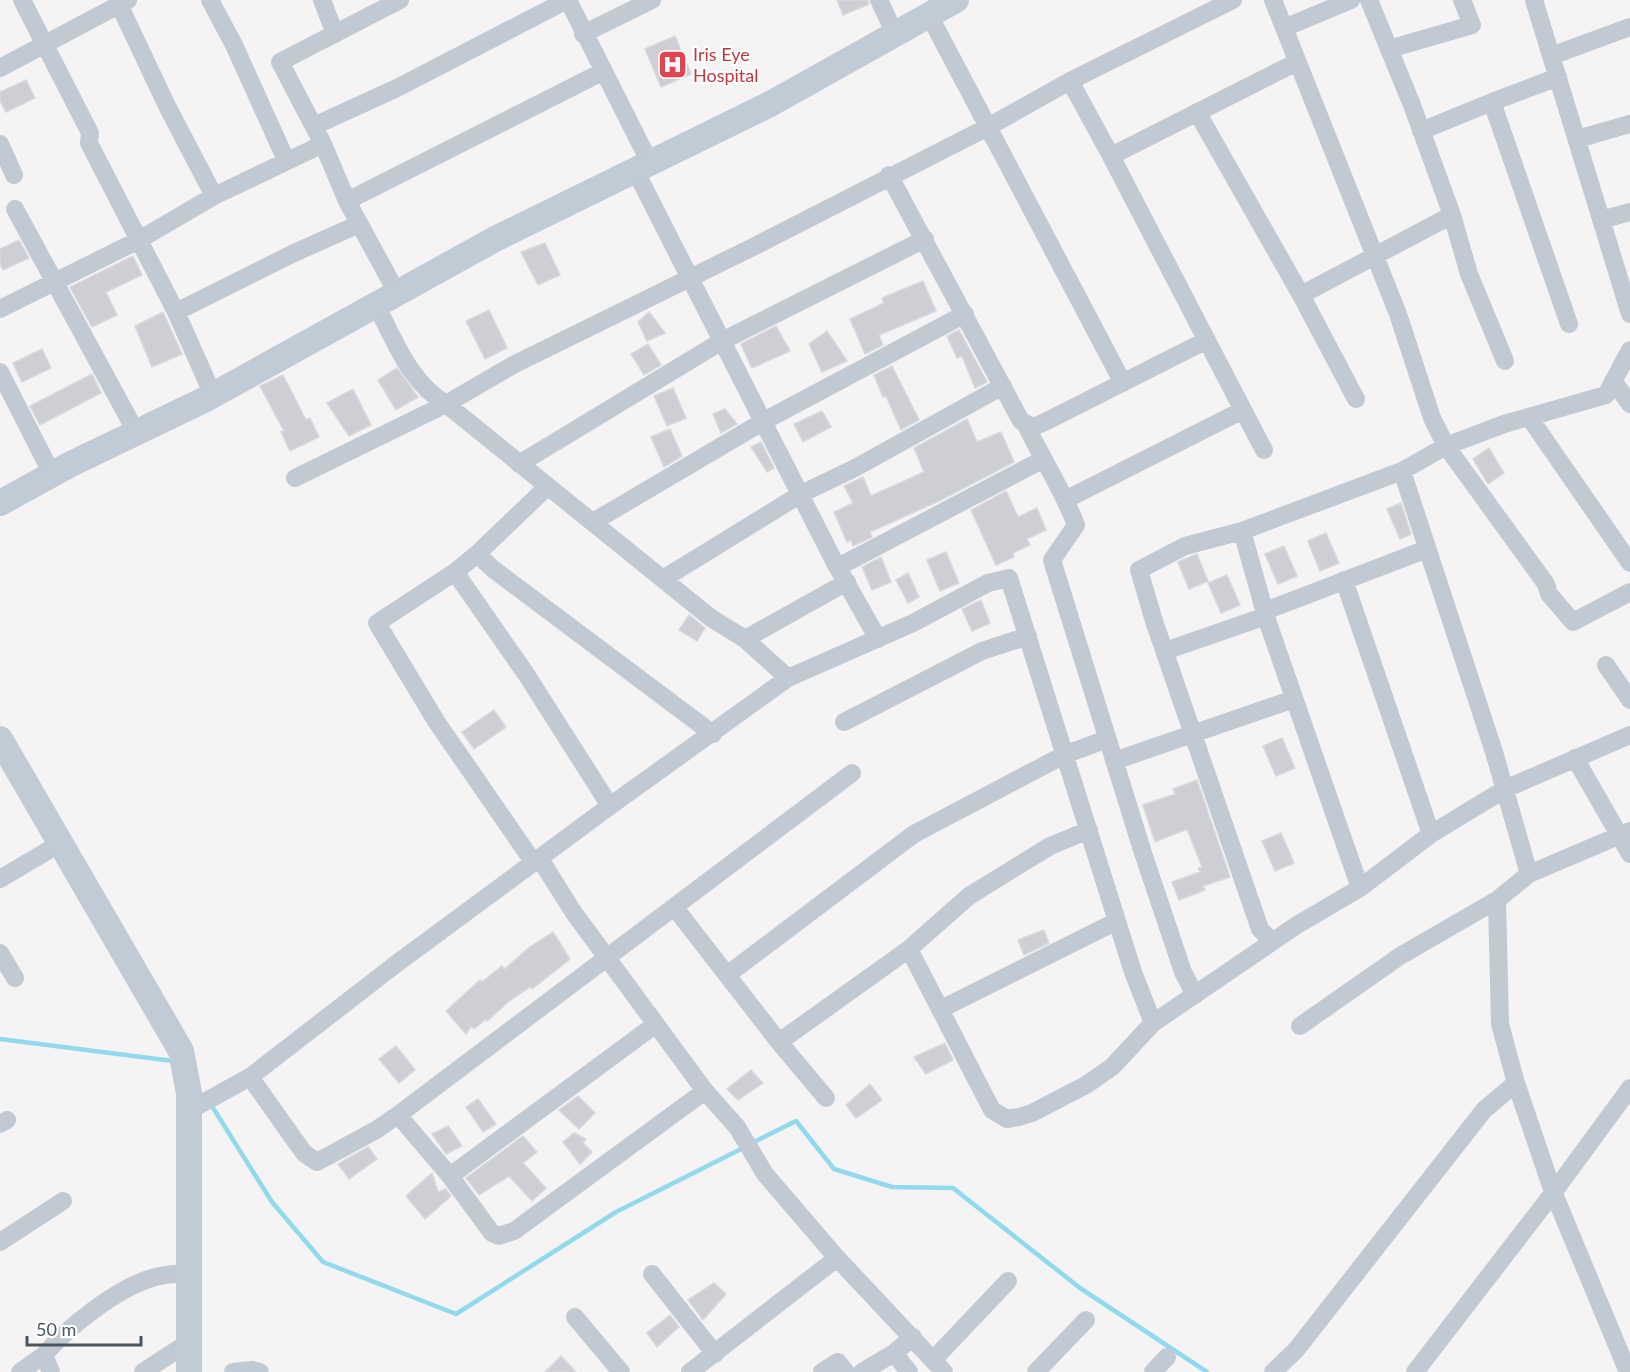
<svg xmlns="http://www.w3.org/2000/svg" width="1630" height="1372" viewBox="0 0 1630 1372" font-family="Lato,sans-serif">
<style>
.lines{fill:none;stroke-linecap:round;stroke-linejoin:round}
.stream{stroke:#90daee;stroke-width:4.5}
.building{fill:#cdcfd5;stroke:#d7d9de;stroke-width:1.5}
.street{stroke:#c1cad2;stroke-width:18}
.secondary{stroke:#c1cbd6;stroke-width:26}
.labels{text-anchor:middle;stroke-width:4.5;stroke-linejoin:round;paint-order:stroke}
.health-label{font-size:18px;fill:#be3a42;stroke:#fff;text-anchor:start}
</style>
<rect width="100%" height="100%" fill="#f5f3f3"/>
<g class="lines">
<path class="stream" d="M0,1039l173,22
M210,1103l62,99 51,60 133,52 160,-102 129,-65
M752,1143l44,-22 38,48 58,18 61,1 127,100 127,84"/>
</g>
<path class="building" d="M837,0h31l1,4 -26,11z
M675,36l16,38 -30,13 -16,-38z
M26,80l9,18 -29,14 -6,-11v-9z
M19,240l10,18 -26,12 -3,-6v-15z
M545,243l15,32 -22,10 -17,-33z
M133,256l9,19 -36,17 11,23 -25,12 -22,-40z
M923,281l13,30 -57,24 4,10 -18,9 -15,-35 34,-16 -2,-5z
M489,310l18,38 -22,11 -19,-38z
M163,312l19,42 -30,13 -17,-41z
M649,312l16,21 -18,8 -9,-19z
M776,326l14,25 -38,17 -11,-24z
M959,330l28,52 -12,6 -13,-32 -5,2 -10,-22z
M827,331l20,30 -25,11 -13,-28z
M648,344l13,21 -17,10 -13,-21z
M42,349l9,19 -29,14 -9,-19z
M892,366l27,54 -18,10 -15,-34 -3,1 -9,-22z
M397,368l21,29 -22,13 -18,-30z
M92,374l9,19 -61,32 -10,-19z
M283,375l23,45 4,-2 9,19 -29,14 -9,-19 3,-1 -24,-45z
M673,388l13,30 -19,8 -13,-30z
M353,389l18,36 -22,11 -22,-33z
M725,409l12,15 -16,9 -8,-19z
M822,411l9,16 -28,15 -9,-18z
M967,419l10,23 24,-10 13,30 -75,39 -69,31 2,5 -19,9 -2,-6 -4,2 -13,-30 19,-9 -9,-17 19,-9 8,19 53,-24 -10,-24z
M670,429l12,27 -18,11 -13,-30z
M761,442l13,26 -7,4 -16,-25z
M1489,448l15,25 -16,11 -15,-25z
M1006,491l12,26 19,-9 9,22 -19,9 3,6 -17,8 1,4 -18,8 -25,-55z
M1401,503l10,31 -11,5 -13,-30z
M1326,533l13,30 -19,8 -12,-30z
M1284,546l13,30 -19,8 -13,-30z
M946,552l13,31 -19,8 -13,-31z
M1197,554l11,27 -19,8 -11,-27z
M881,557l10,25 -19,8 -10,-23z
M908,573l11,24 -11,6 -12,-23z
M1227,575l13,30 -19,8 -13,-30z
M981,600l9,23 -18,8 -10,-22z
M689,615l16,13 -8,13 -18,-11z
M494,710l12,17 -32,22 -12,-17z
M1282,738l13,30 -19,8 -13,-30z
M1197,780l33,97 -27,9 2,4 -26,10 -7,-18 28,-10 -2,-4 4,-1 -15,-38 -32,13 -12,-37 32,-11 -2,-5z
M1281,833l13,30 -19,8 -13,-30z
M1044,930l5,13 -25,12 -6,-15z
M553,932l17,27 -38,30 -2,-2 -22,15 -21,19 -1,-2 -12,10 -3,-3 -5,8 -20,-23 34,-31 2,2 20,-16 3,3 22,-20z
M945,1043l8,17 -27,14 -12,-17z
M396,1046l19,24 -16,13 -20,-24z
M751,1070l12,13 -25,17 -11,-11z
M870,1084l12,16 -26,18 -10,-13z
M578,1096l17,17 -16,16 -20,-19z
M478,1099l18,25 -13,8 -17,-25z
M448,1126l14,20 -16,8 -14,-20z
M574,1133l12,6 -3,4 9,9 -12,12 -17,-22z
M523,1136l14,16 -14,11 23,25 -14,13 -23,-25 -30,19 -13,-17z
M368,1147l9,12 -28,20 -11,-15z
M432,1173l6,19 8,-3 5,7 -26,23 -19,-23z
M714,1283l12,11 -23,26 -15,-20z
M670,1315l9,12 -22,20 -10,-14z
M561,1356l15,16h-31z"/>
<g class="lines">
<path class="street" d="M22,0l68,133 -1,10 87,169 37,83
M117,0l50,106 47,90
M210,0l24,45 52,115
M322,0l13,34
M568,0l82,163
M879,0l16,34
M1233,0l-163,81 41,75 186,-94
M1273,0l125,314 34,104 14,28 58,-22 102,-29 24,-45
M1369,0l43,105 40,110 17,59 36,87
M1534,0l96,314
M929,15l194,368
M1284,28l67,-28
M583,34l69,-34
M1389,49l83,-24 -10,-25
M1551,56l79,-29
M0,68l128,-68
M1492,102l66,-25
M1197,112l104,183 55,104
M314,126l83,-38 170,-88
M1421,131l71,-29 77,222
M1577,139l53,-15
M0,144l14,31
M635,170l199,391 44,78
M889,175l132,246 12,6 12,-5 162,-82
M347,201l255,-129
M15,209l121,223
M1601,220l29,-8
M397,293l-50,-92 -24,-57 -43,-82 120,-62
M1301,295l151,-80
M376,305c20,38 33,76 70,99l265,214 34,21 43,39 125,-55 75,-40 21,-5 124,394 20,51
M0,309l139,-69 75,-44 109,-52
M176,312l116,-58 67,-30
M0,372l52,102
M1613,381l17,23
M1243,410l21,40
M1529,417l101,146
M1026,425c16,34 37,65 50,100l-24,35 91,293 40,119 12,23
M519,464l203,-123 203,-102
M295,478l151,-74 67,-39 240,-118 235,-120 82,-46
M547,487l-70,67 16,15 220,165
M1065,500l178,-90 -132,-254
M593,522l171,-101 201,-107
M1242,531l25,89 93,268
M477,554l-22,18 71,102 84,132
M838,567l204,-107
M455,572l-78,51 59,98 98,142
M663,579l138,-85 54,-26 148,-82
M1344,580l87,254
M1265,611l162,-62
M745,639l102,-57
M1165,651l101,-35
M1606,665l24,35
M844,722l138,-71 46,-15
M1575,758l55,96
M1114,761l180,-62
M540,859l34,54 131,178 32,36 28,47 72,84 107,114
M1529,874l-35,-122 -92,-281 44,-25 100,138 3,10 24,28 57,-30
M0,879l59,-35
M675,908l104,134 130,-93 60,-53 81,-50 39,-16
M1272,942l-12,-13 -10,-29 -96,-279 -15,-51 46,-24 57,-15 160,-60
M909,949l83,161 15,9 12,-2 13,-4 54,-28 26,-18 41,-44 144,-98 63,-37 71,-54 74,-45 125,-54
M0,953l15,25
M727,975l187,-141 150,-79 43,-16
M941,1009l176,-88
M1300,1026l100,-70 97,-56
M779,1042l47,56
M250,1077l54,76 13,9 59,-32 22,-15 454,-342
M188,1111l62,-34 146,-113 214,-158 178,-128
M398,1115l52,61 42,57 7,3 15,-5 191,-140
M0,1124l7,-4
M450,1176l206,-152
M0,1242l63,-41
M652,1274l63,80
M575,1317l46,55
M894,1353l15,19
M933,1360l75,-79
M20,1372l24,-17
M51,1372l-7,-17c24,-28 73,-67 108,-77 12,-4 25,-4 37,-5
M143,1372l46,-30
M233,1372l19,-2 8,2
M690,1372l147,-114
M822,1372l16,-10 8,10
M862,1372l32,-19 19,-16
M1036,1372l50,-52
M1153,1372l14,-15
M1273,1372l23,-22 188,-240 32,-27
M1415,1372l138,-179 77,-105
M1628,1372l-76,-183 -36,-106 -16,-59 -3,-124 32,-26 101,-43"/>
<path class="secondary" d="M0,503l71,-39 135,-65 289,-160 277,-136 184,-103
M0,739l181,312 8,42v279"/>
</g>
<defs>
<symbol id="hospital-square" viewBox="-11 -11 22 22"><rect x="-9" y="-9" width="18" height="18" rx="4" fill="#e0444e" stroke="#fff"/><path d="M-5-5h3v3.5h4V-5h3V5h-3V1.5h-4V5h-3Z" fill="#fff"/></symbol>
</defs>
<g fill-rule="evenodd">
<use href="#hospital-square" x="656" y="48" width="33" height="33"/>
</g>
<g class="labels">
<g class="health-label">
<text x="693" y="61">Iris Eye<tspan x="693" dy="21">Hospital</tspan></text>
</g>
</g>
<path d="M27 1336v9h114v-9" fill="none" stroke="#4a5661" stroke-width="3"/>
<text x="36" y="1336" font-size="18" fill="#4a5661" stroke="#ffffff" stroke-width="4.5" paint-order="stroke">50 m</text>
</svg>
